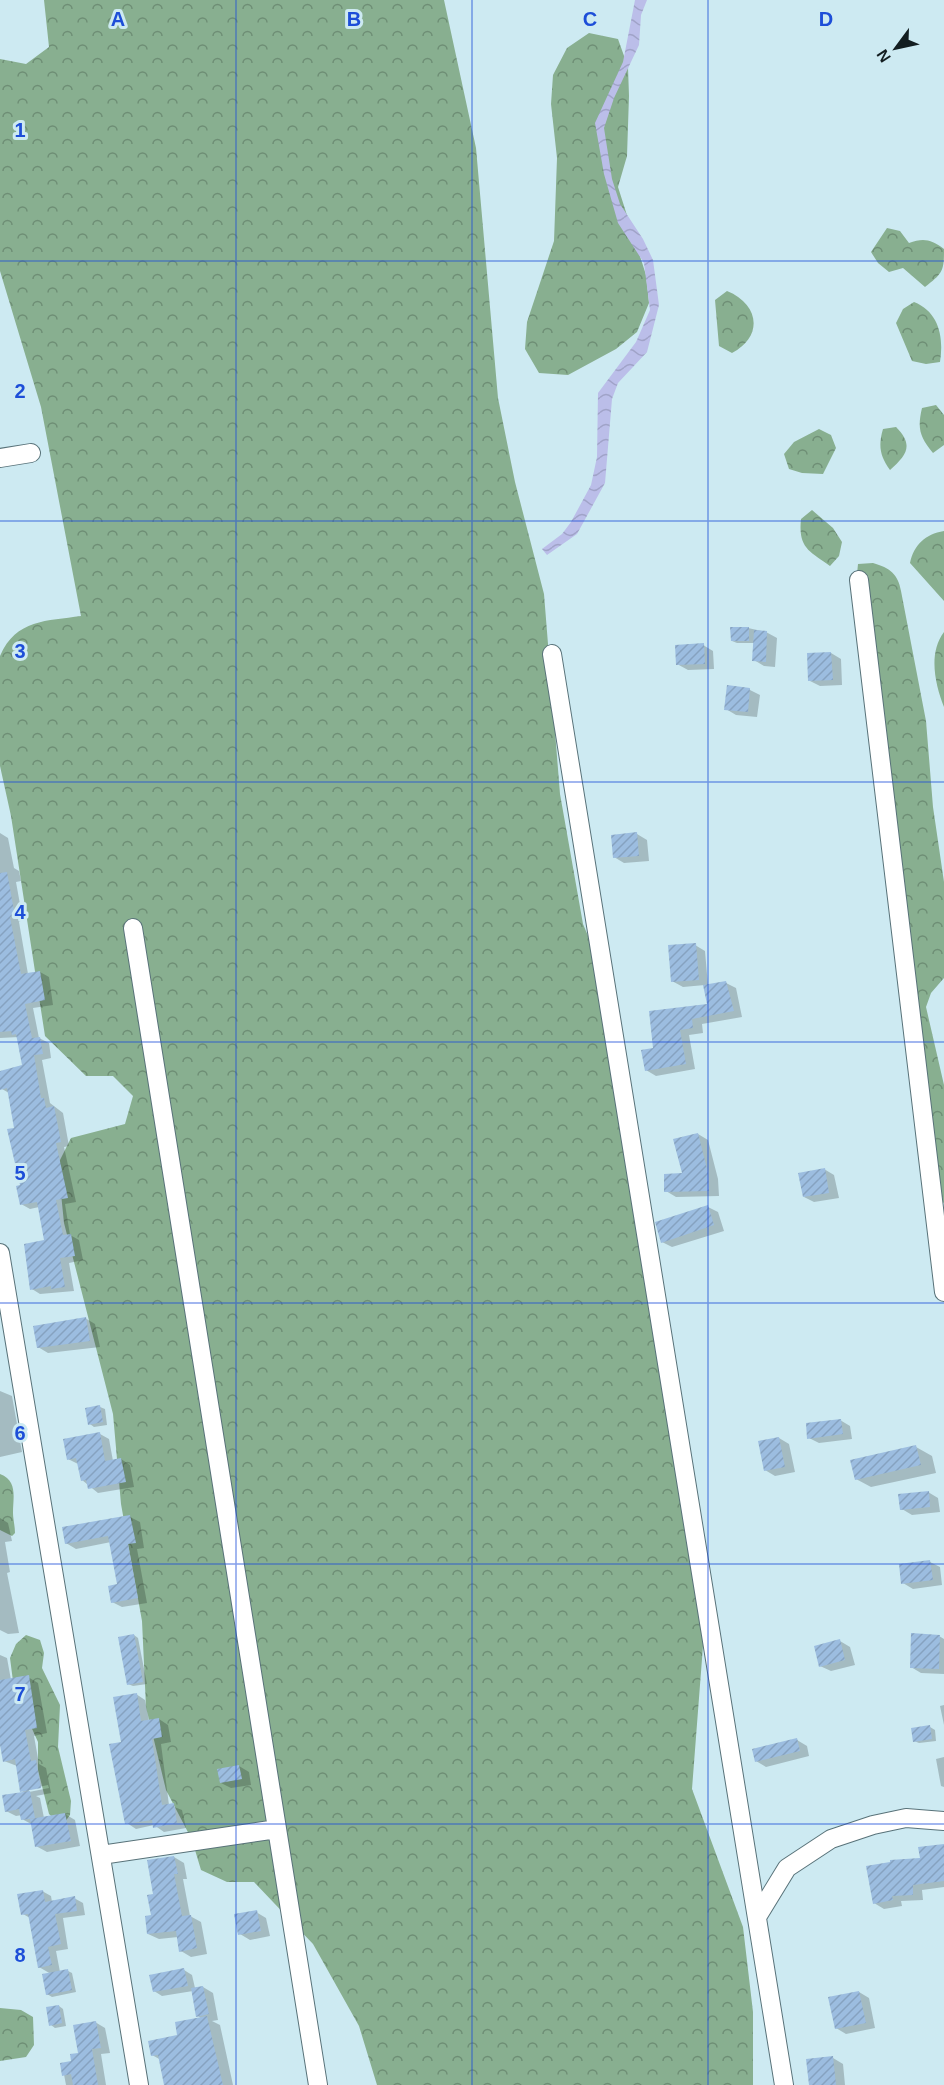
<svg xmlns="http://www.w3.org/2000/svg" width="944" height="2085" viewBox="0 0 944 2085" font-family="Helvetica,sans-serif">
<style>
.forest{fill:url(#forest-crowns)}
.water{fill:url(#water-waves)}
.shadow{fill:#0003;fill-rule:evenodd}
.building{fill:url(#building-hatch)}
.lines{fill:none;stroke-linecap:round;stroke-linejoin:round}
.minor-casing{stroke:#587279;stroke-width:20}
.minor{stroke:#fff;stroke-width:18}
.grid{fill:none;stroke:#1d4ed8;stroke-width:1.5;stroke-opacity:0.55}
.grid-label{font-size:20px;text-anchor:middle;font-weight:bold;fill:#1d4ed8;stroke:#cdeaf2;stroke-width:6;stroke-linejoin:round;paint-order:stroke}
</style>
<defs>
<pattern id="forest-crowns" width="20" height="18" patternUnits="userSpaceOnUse" patternTransform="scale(1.5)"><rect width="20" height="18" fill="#88af90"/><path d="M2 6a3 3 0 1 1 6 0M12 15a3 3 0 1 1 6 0" fill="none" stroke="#6e8e75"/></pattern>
<pattern id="water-waves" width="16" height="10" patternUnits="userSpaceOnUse" patternTransform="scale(1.5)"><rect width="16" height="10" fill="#bbbee9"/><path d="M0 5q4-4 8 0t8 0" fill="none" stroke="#a0a3c8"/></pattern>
<pattern id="building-hatch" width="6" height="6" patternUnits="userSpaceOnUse" patternTransform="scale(1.5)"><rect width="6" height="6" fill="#9cbde0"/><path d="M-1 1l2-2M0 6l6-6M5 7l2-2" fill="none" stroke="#86a2c0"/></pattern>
</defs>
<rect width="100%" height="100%" fill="#cdeaf2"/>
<path class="forest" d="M44,0h400l32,148 22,250 17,84 29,112 16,200 23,130 21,50 96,613 3,59 -11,143 51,138 10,85v73h-376l-18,-59 -46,-82 -59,-62h-27l-26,-12 -9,-30 -26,-50 -20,-83 -4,-86 -21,-117 -8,-90 -49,-191 -6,-59 13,-26 54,-14 8,-28 -20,-20h-27l-41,-40 -34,-220 -11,-50v-110c16,-37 47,-35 81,-40l-40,-209 -41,-136v-212l26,5 23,-17z
M589,33l29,6 10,28 1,29 -2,60 -9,31 28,88 3,28 -12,29 -21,17 -48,26 -29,-2 -14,-24 2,-27 27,-81 3,-83 -6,-54 2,-29 14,-27z
M887,228l13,3 9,12c14,-5 22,-4 35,6 0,22 -1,24 -19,38l-22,-19 -14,4 -11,-9 -7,-11z
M727,291c32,13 37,45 5,62l-13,-7 -4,-46z
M914,302c25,10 30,35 26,60l-14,2 -14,-3 -16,-38 7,-14z
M936,405l8,10v30l-11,8c-13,-16 -16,-24 -11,-45z
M896,427c18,18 11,28 -6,43 -10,-14 -12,-24 -7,-41z
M819,429l12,6 5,13 -13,26 -21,-1 -13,-4 -5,-15 10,-12z
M812,510l21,18 9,14 -3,14 -9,10c-21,-15 -32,-18 -29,-47z
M944,531v70l-34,-38c4,-18 15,-29 34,-32z
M873,563c17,5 25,11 28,28l25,130 7,86 11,75v96l-13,15 -5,14 18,78v118l-3,-2 -82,-545 -4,-62 3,-30z
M944,632v75c-9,-23 -16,-54 0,-75z
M0,1474c18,7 13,23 13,39 0,6 2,13 2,20l-3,3 -12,-6z
M26,1635l14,5 4,13 -2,15 18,37 -2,42 13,54 -1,14 -8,11 -13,-12 -11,-44v-28l-24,-53 -4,-31 6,-14z
M0,2008l21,2 12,7 1,28 -8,12 -26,4z"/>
<path class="water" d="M635,0h12l-6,15 -2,30 -25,53 -10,30 8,51 8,25 23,35 10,21 6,45 -12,47 -29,31 -6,16 -7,84 -28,51 -30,21 -5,-6 20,-15 9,-12 20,-37 6,-28 1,-64 38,-51 14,-32 -6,-47 -26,-40 -14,-49 -9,-51 28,-61z"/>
<path class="shadow" d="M748,628l18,4 11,6 -2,29 -11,-1 -10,-6 1,-17h-18l-5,-2z
M703,645l10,6 1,18 -26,1 -11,-6z
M831,653l10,6 1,26 -22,1 -10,-5z
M750,690l10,5 -3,22 -21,-2 -10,-6z
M0,833l8,5 6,30 5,3 2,10 -5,1 7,39 -4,1 9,52 12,-2 9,5 4,28 -20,3 6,30 10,5 2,15 -9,2 8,43 13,10 6,33 -5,1 12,55 -11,2 5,31 9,5 4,20 -14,3 5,28 -34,3 -8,-5 14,-48 -7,-34 -9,2 -9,-5 1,-18 -6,-57 -7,-36 -7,-4 -2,-8v-9l24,-6 -5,-29 -19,1z
M637,834l10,6 2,21 -25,2 -10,-6z
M695,945l10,6 3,35 18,-3 10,5 6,29 -40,7 1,9 -14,2 6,34 -39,7 -10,-6 9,-21 54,-44 -4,-20 -22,2 -11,-6z
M698,1134l10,6 10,39 1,17 -43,1 -10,-6 17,-16z
M824,1169l10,6 5,23 -25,4 -10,-5z
M708,1207l10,5 6,19 -52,16 -10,-5z
M85,1318l10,6 5,23 -52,6 -10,-6z
M0,1391l12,5 10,56 -22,5z
M100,1407l5,2 2,16 -13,2 -4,-3z
M840,1420l10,6 2,13 -33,4 -10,-5z
M100,1434l9,5 4,22 8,-2 9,6 4,22 -36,6 -16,-13 -4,-16 -10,-5z
M779,1438l10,6 6,28 -20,4 -10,-6z
M916,1447l16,9 4,17 -65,14 -15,-8z
M928,1492l10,6 2,14 -28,3 -10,-6z
M130,1517l10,5 4,26 -7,1 10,54 -25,4 -10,-5 7,-17 -8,-43 -35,7 -10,-6z
M0,1518l8,5 4,18 -7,1 5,30 -3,1 12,60 -11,1 -8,-4z
M930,1562l10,5 2,18 -29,4 -10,-6z
M134,1635l4,3 9,46 -14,2 -5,-2z
M939,1636l5,3v35l-23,-1 -10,-6z
M840,1641l10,6 5,18 -24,6 -11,-5z
M0,1655l7,3 4,22 17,-3 10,6 9,50 -13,3 5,28 7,4 5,25 -15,3 4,2 4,20 21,-4 10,6 5,26 -33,6 -11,-6 -3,-21 -11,-6v-4l-6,1 -10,-5 19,-18 -3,-2 -5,-25 -13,-5 -4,-25zM48,1785l1,3 -20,4v-3z
M136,1694l9,6 4,21 10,-2 9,6 3,17 -10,2 8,61 13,5 4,18 -22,4 -10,-7 -18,4 -9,-6 -4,-80z
M944,1705v20l-4,-19z
M930,1727l5,3 1,11 -17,2 -5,-2z
M797,1740l10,6 2,10 -43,11 -10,-6z
M944,1757v30l-3,-1 -5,-27z
M239,1766l10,6 2,13 -20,3 -10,-5z
M944,1846v41l-22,3 1,10 -22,1 1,5 -18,3 -10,-6 47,-43z
M174,1857l10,6 3,16h-4l7,37 11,6 6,32 -16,3 -10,-6 -3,-14 -19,2 -11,-5 7,-39z
M42,1891l9,5 1,6 22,-4 9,5 2,12 -22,3 5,31 -12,2 4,21 8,-1 4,2 4,19 -24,5 -5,-3 4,-20 -12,-7 -9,-49 -7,-4z
M256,1912l10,6 4,18 -20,4 -10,-6z
M184,1970l8,5 3,13 8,-1 10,6 5,27 -6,1 8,4 13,60h-67l-5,-25 -9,-5 50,-36 -4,-3 -5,-25 -31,5 -8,-5z
M859,1992l10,6 6,30 -29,6 -10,-6z
M59,2006l4,3 3,17 -11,2 -4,-3z
M95,2022l10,6 5,25 -9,1 5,31h-40l-4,-21 11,-2 7,-8z
M833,2058l10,6 2,21h-34z"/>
<path class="building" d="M730,627h19v14h-18z
M754,630l13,1 -1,31 -14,-1z
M704,643l1,21 -29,1 -1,-20z
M831,652l2,28 -25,1 -1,-28z
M727,685l23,3 -2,24 -24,-2z
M637,832l2,24 -26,2 -2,-23z
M7,872l8,44 -5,1 11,57 19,-3 5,29 -20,4 7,34 8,-1 3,17 -9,1 7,43h3l2,10 8,-2 7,36 -5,1 12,55 -12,2 7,35 8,-1 4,22 -15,2 5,29 -14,2v-3l-21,4 -6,-46 20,-4 -7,-38 -17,3 -4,-19 4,-1 -13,-56 7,-1 -7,-40 -7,2v-19l22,-6 -6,-31 -4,1 -1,-4 -11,1v-159z
M696,943l3,37 -28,2 -3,-37z
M726,981l8,30 -42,8 1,9 -13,2 6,34 -41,7 -4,-21 12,-2 -4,-37 58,-7 -4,-19z
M698,1133l10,40 1,18 -45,1v-18l18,-1 -9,-34z
M825,1168l4,25 -26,4 -5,-24z
M708,1205l6,20 -53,18 -6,-21z
M86,1317l4,24 -53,7 -4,-22z
M100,1405l3,17 -15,3 -3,-17z
M841,1419l2,15 -36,5 -1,-16z
M100,1432l5,29 16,-3 5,24 -38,7 -2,-9 -5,1 -5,-23 -9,2 -4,-21z
M779,1437l6,30 -21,4 -6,-30z
M916,1445l5,20 -66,15 -5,-20z
M929,1491l1,16 -30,3 -2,-16z
M130,1515l6,28 -8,1 10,54 -27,5 -3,-17 9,-2 -9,-48 -43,8 -3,-17z
M930,1560l3,20 -32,4 -2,-20z
M911,1633l29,2 -1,34 -29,-1z
M134,1634l9,48 -16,3 -9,-48z
M840,1639l5,21 -26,7 -5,-21z
M29,1675l8,53 -12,2 6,31 5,-1 5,28 -21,4 -5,-33 -12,3 -3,-17v-65z
M137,1693l4,28 18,-3 3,19 -10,2 10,66 12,-2 3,20 -24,5 -1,-8 -27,4 -16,-80 12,-2 -8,-45z
M930,1725l2,14 -19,3 -2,-14z
M797,1738l3,13 -45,11 -3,-13z
M239,1765l3,14 -22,4 -3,-14z
M30,1791l5,27 -14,2 -2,-11 -14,3 -3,-17z
M65,1813l6,28 -36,6 -5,-28z
M944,1844v37l-31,4v10l-21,1 1,4 -20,4 -7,-38 24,-4v-2l30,-2 -2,-11z
M174,1856l4,18h-4l8,42 9,-1 6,33 -18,4 -3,-21 -29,3 -2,-18 6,-1 -4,-20 6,-1 -6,-34z
M43,1890l2,12 30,-6 2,15 -22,3 6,30 -13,3 4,18 -14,3 -10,-54 -7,1 -4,-21z
M257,1910l4,21 -23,4 -4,-21z
M184,1968l4,18 -35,6 -4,-17z
M68,1969l4,21 -26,5 -4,-21z
M203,1986l6,28 -13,3 -5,-29z
M859,1991l7,32 -31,6 -7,-32z
M59,2005l3,18 -13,3 -3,-19z
M207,2016l16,69h-59l-6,-30 -7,1 -3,-15 29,-6 -2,-13z
M96,2021l5,27 -9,1 6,36h-25l-2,-11 -9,2 -2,-13 11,-2 -1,-7 8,-1 -5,-28z
M833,2056l3,29h-27l-3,-26z"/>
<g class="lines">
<defs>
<path id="minor" d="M0,458l31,-5
M859,580l85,712
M552,654l232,1431
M133,928l185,1157
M0,1253l139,832
M101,1855l176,-26
M757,1917l30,-49 44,-29 42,-14 33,-7 38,3"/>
</defs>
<use href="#minor" class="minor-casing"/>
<use href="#minor" class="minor"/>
</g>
<path class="grid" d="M236,0v2085M472,0v2085M708,0v2085M0,261h944M0,521h944M0,782h944M0,1042h944M0,1303h944M0,1564h944M0,1824h944"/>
<g class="grid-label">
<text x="118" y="26">A</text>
<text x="354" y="26">B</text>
<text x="590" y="26">C</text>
<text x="826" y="26">D</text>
<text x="20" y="137">1</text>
<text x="20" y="398">2</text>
<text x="20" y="658">3</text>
<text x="20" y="919">4</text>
<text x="20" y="1180">5</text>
<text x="20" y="1440">6</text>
<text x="20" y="1701">7</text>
<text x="20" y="1962">8</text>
</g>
<g transform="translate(896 48) rotate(237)" stroke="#cdeaf2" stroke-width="4.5" paint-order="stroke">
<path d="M0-4.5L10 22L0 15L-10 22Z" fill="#131e21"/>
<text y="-9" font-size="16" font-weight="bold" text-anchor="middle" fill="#131e21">N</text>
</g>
</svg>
